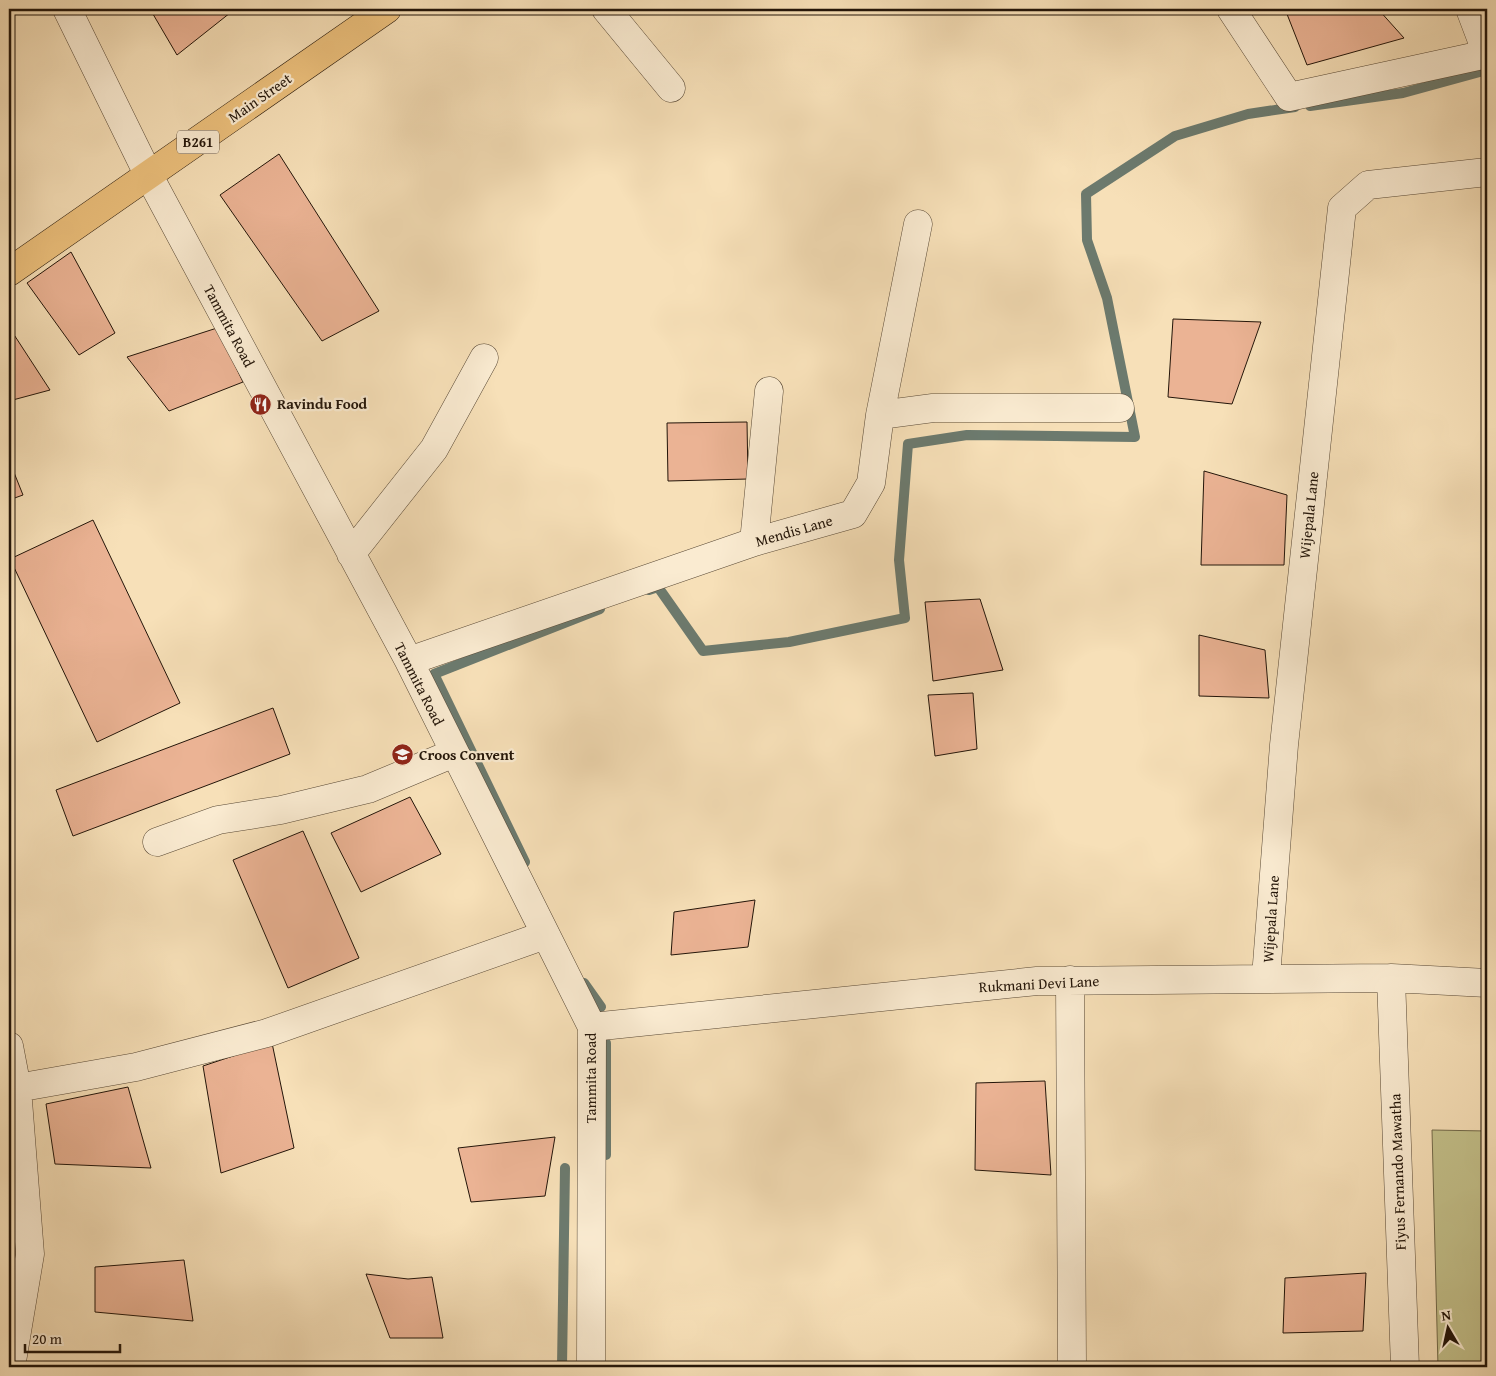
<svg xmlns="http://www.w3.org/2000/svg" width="1496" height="1376" viewBox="0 0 1496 1376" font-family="'Gentium Book Plus',serif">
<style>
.green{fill:#c3c08a;stroke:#736a4a}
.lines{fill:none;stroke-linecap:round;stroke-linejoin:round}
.stream{stroke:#6c7a6e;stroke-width:10}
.building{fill:#ebb394;stroke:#231509}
.minor-casing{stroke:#584835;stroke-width:29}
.major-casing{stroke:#231509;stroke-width:29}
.minor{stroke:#faebd1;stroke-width:28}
.major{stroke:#ecc07c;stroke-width:28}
.labels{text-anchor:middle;stroke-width:4.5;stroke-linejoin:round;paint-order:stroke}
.shield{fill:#faebd1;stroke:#645545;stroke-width:1}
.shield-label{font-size:14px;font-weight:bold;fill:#231509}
.street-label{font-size:15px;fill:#231509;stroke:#faebd1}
.poi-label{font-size:15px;font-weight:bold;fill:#231509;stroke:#faebd1;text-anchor:start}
</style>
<rect width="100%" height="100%" fill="#f7e0b8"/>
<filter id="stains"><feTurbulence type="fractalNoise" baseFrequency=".004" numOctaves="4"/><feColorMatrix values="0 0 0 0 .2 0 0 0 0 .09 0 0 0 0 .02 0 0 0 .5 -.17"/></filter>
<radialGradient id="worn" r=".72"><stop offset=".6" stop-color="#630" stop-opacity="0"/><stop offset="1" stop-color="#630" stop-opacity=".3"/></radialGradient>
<path class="green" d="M1432,1130l55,1v236h-49z"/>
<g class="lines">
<path class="stream" d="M1310,106l93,-13 84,-23
M649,590l9,-3 45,64 86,-9 116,-24 -6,-58 9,-116 59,-9 168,2 -28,-139 -20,-58 -1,-46 89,-58 73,-22 47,-7
M525,862l-91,-188 166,-65
M584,983l17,24
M606,1155v-112
M562,1367l3,-199"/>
</g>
<path class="building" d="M150,9h85l-58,46z
M1285,9h93l26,29 -97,27z
M279,154l100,157 -57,30 -102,-146z
M71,252l44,81 -36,22 -52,-72z
M1173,319l88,3 -29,82 -64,-7z
M9,327l41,63 -41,11z
M217,328l26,54 -74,29 -42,-54z
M747,422l1,57 -80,2 -1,-58z
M9,460l14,35 -14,5z
M1204,471l83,24 -3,70h-83z
M93,520l87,183 -83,39 -87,-183z
M980,599l23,71 -70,11 -8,-79z
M1199,635l66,15 4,48 -70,-2z
M973,693l4,56 -42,7 -7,-61z
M273,708l17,46 -217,82 -17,-46z
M410,797l31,57 -80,38 -30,-59z
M303,831l56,127 -71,30 -55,-128z
M755,900l-7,47 -77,8 3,-43z
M272,1043l22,105 -73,25 -18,-107z
M1045,1081l6,94 -76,-5 1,-87z
M128,1087l23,81 -96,-4 -9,-60z
M555,1137l-10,59 -74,6 -13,-54z
M184,1260l9,61 -98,-9v-45z
M1366,1273l-3,58 -80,2 2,-55z
M366,1274l42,5 24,-2 11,61h-53z"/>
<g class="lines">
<defs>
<path id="minor" d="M67,9l82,167 260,485 183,366 -1,340
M606,9l65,79
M1231,9l58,88 198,-43
M1470,9l17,45
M880,415l38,-191
M754,542l15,-151
M351,554l83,-105 50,-91
M409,661l345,-119 99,-28 18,-31 9,-68 53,-7h187
M157,842l61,-22 63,-10 87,-21 86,-36
M1266,977l18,-232 58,-537 26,-23 119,-13
M1391,978l14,389
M1070,980l2,387
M592,1027l445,-46 354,-3 96,5
M9,1046l8,42 13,166 -19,113
M17,1088l119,-21 131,-34 278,-98"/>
<path id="major" d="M9,272l378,-263"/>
</defs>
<use href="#minor" class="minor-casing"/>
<use href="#major" class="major-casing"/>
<use href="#minor" class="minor"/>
<use href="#major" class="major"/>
</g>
<defs>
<symbol id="restaurant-disc" viewBox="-11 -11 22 22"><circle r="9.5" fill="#8f2418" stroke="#faebd1"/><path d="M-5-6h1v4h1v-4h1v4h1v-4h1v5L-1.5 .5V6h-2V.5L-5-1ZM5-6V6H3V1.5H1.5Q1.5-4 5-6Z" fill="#fff"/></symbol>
<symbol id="school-disc" viewBox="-11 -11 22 22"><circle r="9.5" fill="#8f2418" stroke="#faebd1"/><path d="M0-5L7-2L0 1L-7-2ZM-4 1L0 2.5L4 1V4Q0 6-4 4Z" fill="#fff"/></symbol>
</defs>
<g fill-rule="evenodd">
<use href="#restaurant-disc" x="248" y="392" width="25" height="25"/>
<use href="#school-disc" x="390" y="742" width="25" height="25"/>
</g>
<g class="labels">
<rect class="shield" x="177" y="130.5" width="42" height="23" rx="4"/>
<g class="shield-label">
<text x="198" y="147">B261</text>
</g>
<g class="street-label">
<text transform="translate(260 98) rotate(-35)" y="5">Main Street</text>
<text transform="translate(229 326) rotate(62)" y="5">Tammita Road</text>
<text transform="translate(1309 515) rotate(-84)" y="5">Wijepala Lane</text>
<text transform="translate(794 531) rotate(-16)" y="5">Mendis Lane</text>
<text transform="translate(419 684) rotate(63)" y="5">Tammita Road</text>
<text transform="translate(1271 919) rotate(-86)" y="5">Wijepala Lane</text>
<text transform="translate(1039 984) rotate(-3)" y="5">Rukmani Devi Lane</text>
<text transform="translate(591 1078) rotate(-90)" y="5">Tammita Road</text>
<text transform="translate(1398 1172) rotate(-92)" y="5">Fiyus Fernando Mawatha</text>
</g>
<g class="poi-label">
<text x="277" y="409">Ravindu Food</text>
<text x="419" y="760">Croos Convent</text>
</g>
</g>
<rect width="1496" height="1376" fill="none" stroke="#f7e0b8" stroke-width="30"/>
<rect x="10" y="10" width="1476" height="1356" fill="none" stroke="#231509" stroke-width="2.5"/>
<rect x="15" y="15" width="1466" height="1346" fill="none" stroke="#231509"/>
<g transform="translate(1448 1328) rotate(351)" stroke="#faebd1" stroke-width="4" paint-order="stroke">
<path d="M0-4L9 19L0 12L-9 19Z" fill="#231509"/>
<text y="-8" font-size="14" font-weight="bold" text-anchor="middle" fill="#231509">N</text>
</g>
<path d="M25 1344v8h95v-8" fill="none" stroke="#231509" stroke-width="2.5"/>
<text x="32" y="1344" font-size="15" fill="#231509" stroke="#faebd1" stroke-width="4" paint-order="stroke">20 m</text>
<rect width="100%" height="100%" filter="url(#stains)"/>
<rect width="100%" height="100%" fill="url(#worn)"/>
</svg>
